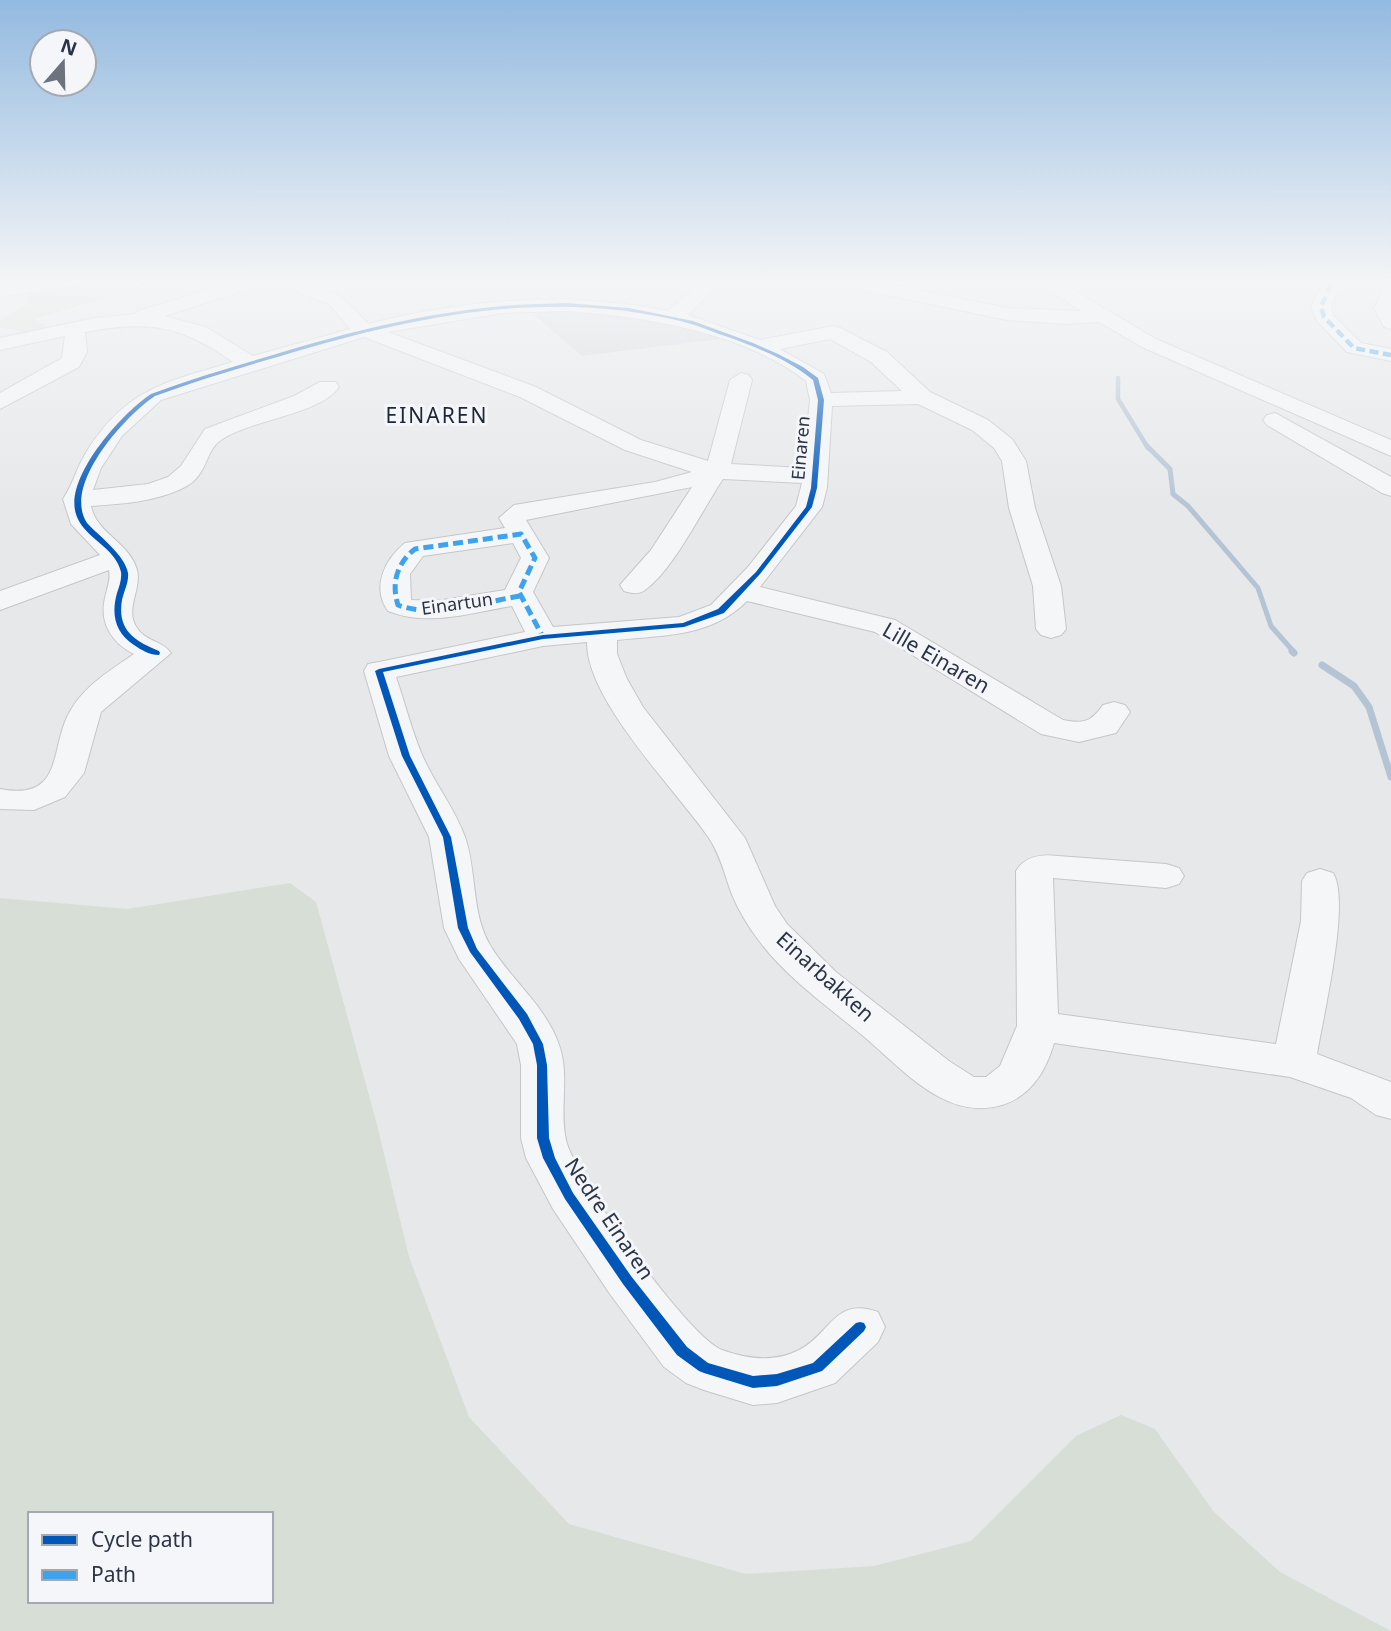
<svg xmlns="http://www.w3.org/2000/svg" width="1391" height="1631" viewBox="0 0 1391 1631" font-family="'Noto Sans',sans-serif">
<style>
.built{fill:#d4d7dd}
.green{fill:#d6ded6;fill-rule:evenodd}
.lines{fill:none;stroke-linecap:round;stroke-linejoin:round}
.stream-far2{stroke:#b4c4d5;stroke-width:4.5}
.stream-far1{stroke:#b4c4d5;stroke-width:5}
.stream{stroke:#b4c4d5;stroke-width:7}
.minor-casing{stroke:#c4c6c8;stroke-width:2}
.minor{fill:#f5f6f7;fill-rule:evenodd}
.quiet-far1{stroke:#3ea3ec;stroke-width:4.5;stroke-dasharray:9 4.5;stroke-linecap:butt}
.quiet{stroke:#3ea3ec;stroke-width:5;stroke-dasharray:10 5;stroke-linecap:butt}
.cycleway-casing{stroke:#f4f6f9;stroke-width:4}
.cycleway{fill:#0057b8;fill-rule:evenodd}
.labels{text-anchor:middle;stroke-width:6;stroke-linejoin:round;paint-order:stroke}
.far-street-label{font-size:18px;fill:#2b3445;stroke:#f4f6f9}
.far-quarter-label{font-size:21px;letter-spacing:2px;fill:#1d2536;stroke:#f4f6f9}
.street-label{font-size:21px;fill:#2b3445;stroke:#f4f6f9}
</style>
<rect width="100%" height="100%" fill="#e6e8ea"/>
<path class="built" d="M540,307l137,13 51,18 -146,18 -49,-42 11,-2z"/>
<path class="green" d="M88,284h64l-118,35 11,6 -3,5 -12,3 -30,-6v-6l27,-17 1,-13z
M290,883l26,19 60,219 33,136 60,160 100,107 177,50 128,-8 97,-25 105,-105 45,-21 34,14 59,83 66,60 111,59h-1391v-733l127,11zM30,1514h241v87h-241z"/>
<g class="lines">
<path class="stream-far2" d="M1118,378v21l30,49"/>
<path class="stream-far1" d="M1147,446l23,23 3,25 15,12 70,82 13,38 23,26"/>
<path class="stream" d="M1292,651l2,2
M1322,665l32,21 15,21 22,70"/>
<defs>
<path id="minor" d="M52,284l-10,6 -42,7v-12z
M226,284h30l-3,4 -89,28 42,11 47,29 97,-27 -21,-25 -32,-12 -3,-4 4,-4c32,0 50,17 70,40 98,-25 201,-33 300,-13l31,-27h20l-31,31 72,25 73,-14 7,2 47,24 43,40 58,28 24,19 14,22 9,47 26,78 5,43 -5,6 -10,3 -10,-3 -5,-6 -3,-43 -24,-78 -7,-47 -8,-13 -22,-18 -54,-26 -86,2 -5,82 -5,19 -62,80 135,33 168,100c21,4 28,2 40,-15l11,-3 11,3 5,7 -14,21 -37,9 -38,-8 -166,-102 -128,-31c-35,36 -83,34 -130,39v14l10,25 16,28 102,131 30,68 12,18 49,48 113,89 25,16h12l14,-11 17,-40 -1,-155c9,-15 25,-17 42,-15l108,8 13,4 5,8 -5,8 -13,4 -113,-10 5,136 218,30 25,-123 1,-40 5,-8 13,-4 13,4c18,27 -10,144 -16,181l74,28v37l-15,-4 -25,-17 -61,-21 -236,-34c-8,28 -23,53 -52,62 -57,17 -100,-37 -140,-70 -35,-29 -74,-56 -102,-93 -10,-13 -20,-29 -27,-45 -8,-20 -12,-41 -24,-59 -33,-48 -123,-138 -122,-196l-44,4 -147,31c9,26 16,55 27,80 12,27 32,52 42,80 12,34 6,76 25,108 20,34 56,61 69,100 11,30 0,64 7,95 8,37 122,197 156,210 25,9 52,13 77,0 32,-16 35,-54 79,-38l7,15 -7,15 -43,41 -58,20 -24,2 -49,-15 -18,-7 -22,-16 -54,-73 -57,-85 -27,-51 -5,-20v-73l-4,-21 -58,-85 -15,-31 -15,-91 -40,-81 -25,-85 4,-7 11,-2 146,-30 -13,-26c-41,7 -84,21 -124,5 -17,-24 -3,-52 17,-68l100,-15 -6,-10 15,-13 141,-23 37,-10 -67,-22 -105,-53 -156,-60 -203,63 -39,36 -21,32 -8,22 55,-6 20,-7 13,-11 24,-37 89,-33 26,-14h16l3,5c-19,28 -91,33 -118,53 -17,11 -12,37 -40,49 -28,13 -60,15 -90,17 5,27 39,37 46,64 5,19 -13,40 0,58 8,13 26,13 34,25l-70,59 -17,61 -19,24 -31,13 -34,-1v-20c67,13 48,-45 72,-81 15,-24 39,-38 62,-54 -22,-11 -35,-31 -29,-56 2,-10 6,-18 4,-28l-109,40v-19l100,-36 -29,-31 -8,-25c10,-14 14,-33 24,-48 40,-63 79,-69 146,-89 -52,-37 -85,-42 -148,-30l2,20 -8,15 -79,42v-16l62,-35 3,-22 -65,14v-12l95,-20 40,-4 3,-3zM566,311c76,5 178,21 240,70l4,19 -7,68 -72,-4 21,-84 -3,-5 -8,-2 -11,7 -22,81 -67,-21 -105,-53 -148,-55 115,-19zM830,339l41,23 31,29 -71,2 -7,-19 -44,-25zM723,479l79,4 -6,23 -48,61 -37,38 -32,12 -126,10 -20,-35 16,-34 -23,-38 166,-33 -41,63 -31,35 4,6c7,2 14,4 21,-1 29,-21 57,-80 78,-111zM513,543l8,15 -16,32 -68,11 -26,-1 -1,-26 13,-18z
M853,284h36l118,24 74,3 -41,-27h23l93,55 235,101v16l-249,-109 -43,-25 -32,2 -60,-4 -144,-30z
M1322,284h18l-9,23 2,8 28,28 30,6v12l-44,-9 -30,-31 -6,-14z
M1391,287v42l-7,-2 -10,-19 10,-19z
M1275,413l116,64v19l-9,-3 -115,-68 -4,-5 4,-5z"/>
</defs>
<use href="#minor" class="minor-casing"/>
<use href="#minor" class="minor"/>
<path class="quiet-far1" d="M1331,284l-10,23 3,10 30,31 37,7"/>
<path class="quiet" d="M520,596c-38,6 -85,23 -122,9 -7,-22 -1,-42 17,-56l106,-15 14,24 -16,34 24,45"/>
<defs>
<path id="cycleway" d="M566,303l63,5 64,13 60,22 25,11 25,13 15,11 6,22 -7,88 -5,19 -52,67 -36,39 -40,14 -141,12 -160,33 27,84 41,81 17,91 9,21 50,65 16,30 4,21 2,73 6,20 18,35 58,83 56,71 21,16 45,13 24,-2 36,-11 43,-40 4,-1 4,1 2,4 -2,4 -42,40 -45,15 -24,2 -49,-15 -5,-2 -22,-16 -54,-71 -58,-85 -22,-41 -6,-20v-73l-4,-21 -14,-25 -49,-67 -12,-24 -15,-91 -41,-81 -27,-85 4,-2 164,-34 140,-12 35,-14 38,-37 50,-65 5,-19 7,-88 -5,-20c-24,-20 -55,-32 -85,-43 -13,-4 -26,-10 -40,-14 -135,-36 -276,-7 -407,33 -42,12 -85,25 -126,40 -30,20 -93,89 -68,127 12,13 38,32 41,50 1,9 -4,18 -6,27 -5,30 12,41 37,51l1,2 -1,2c-9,0 -18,-5 -25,-10 -19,-12 -23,-31 -17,-52 2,-6 5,-14 4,-21 -5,-24 -35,-33 -44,-55 -16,-37 45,-104 74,-123 40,-15 81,-27 122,-39 75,-23 151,-42 229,-49 21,-2 43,-2 64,-3z"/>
</defs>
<use href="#cycleway" class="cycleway-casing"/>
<use href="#cycleway" class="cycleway"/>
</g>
<linearGradient id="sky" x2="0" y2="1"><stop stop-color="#93bae0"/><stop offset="0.55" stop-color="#f4f5f6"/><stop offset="1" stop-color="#f4f5f6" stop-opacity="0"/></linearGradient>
<rect width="1391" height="512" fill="url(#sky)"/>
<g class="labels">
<g class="far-street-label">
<text transform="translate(801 448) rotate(-85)" y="6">Einaren</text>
<text transform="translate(457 604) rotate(-8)" y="6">Einartun</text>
</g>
<g class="far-quarter-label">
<text x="437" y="423">EINAREN</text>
</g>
<g class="street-label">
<text transform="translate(936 658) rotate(30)" y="7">Lille Einaren</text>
<text transform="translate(825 977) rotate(42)" y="7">Einarbakken</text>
<text transform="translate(609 1219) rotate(56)" y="7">Nedre Einaren</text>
</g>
</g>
<rect x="28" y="1512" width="245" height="91" fill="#f4f6f9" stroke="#a4a8b1" stroke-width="2"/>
<rect x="42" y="1535" width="35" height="10" fill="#0057b8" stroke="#a4a8b1" stroke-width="2"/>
<text x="91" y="1547" font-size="21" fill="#2b3445">Cycle path</text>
<rect x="42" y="1570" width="35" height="10" fill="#3ea3ec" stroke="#a4a8b1" stroke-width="2"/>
<text x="91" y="1582" font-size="21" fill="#2b3445">Path</text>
<g transform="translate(63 63) rotate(20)"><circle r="33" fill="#f4f6f9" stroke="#a4a8b1" stroke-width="2"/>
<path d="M0-5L12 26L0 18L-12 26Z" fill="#6c737f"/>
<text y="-10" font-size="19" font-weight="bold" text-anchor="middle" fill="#2b3445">N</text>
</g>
</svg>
